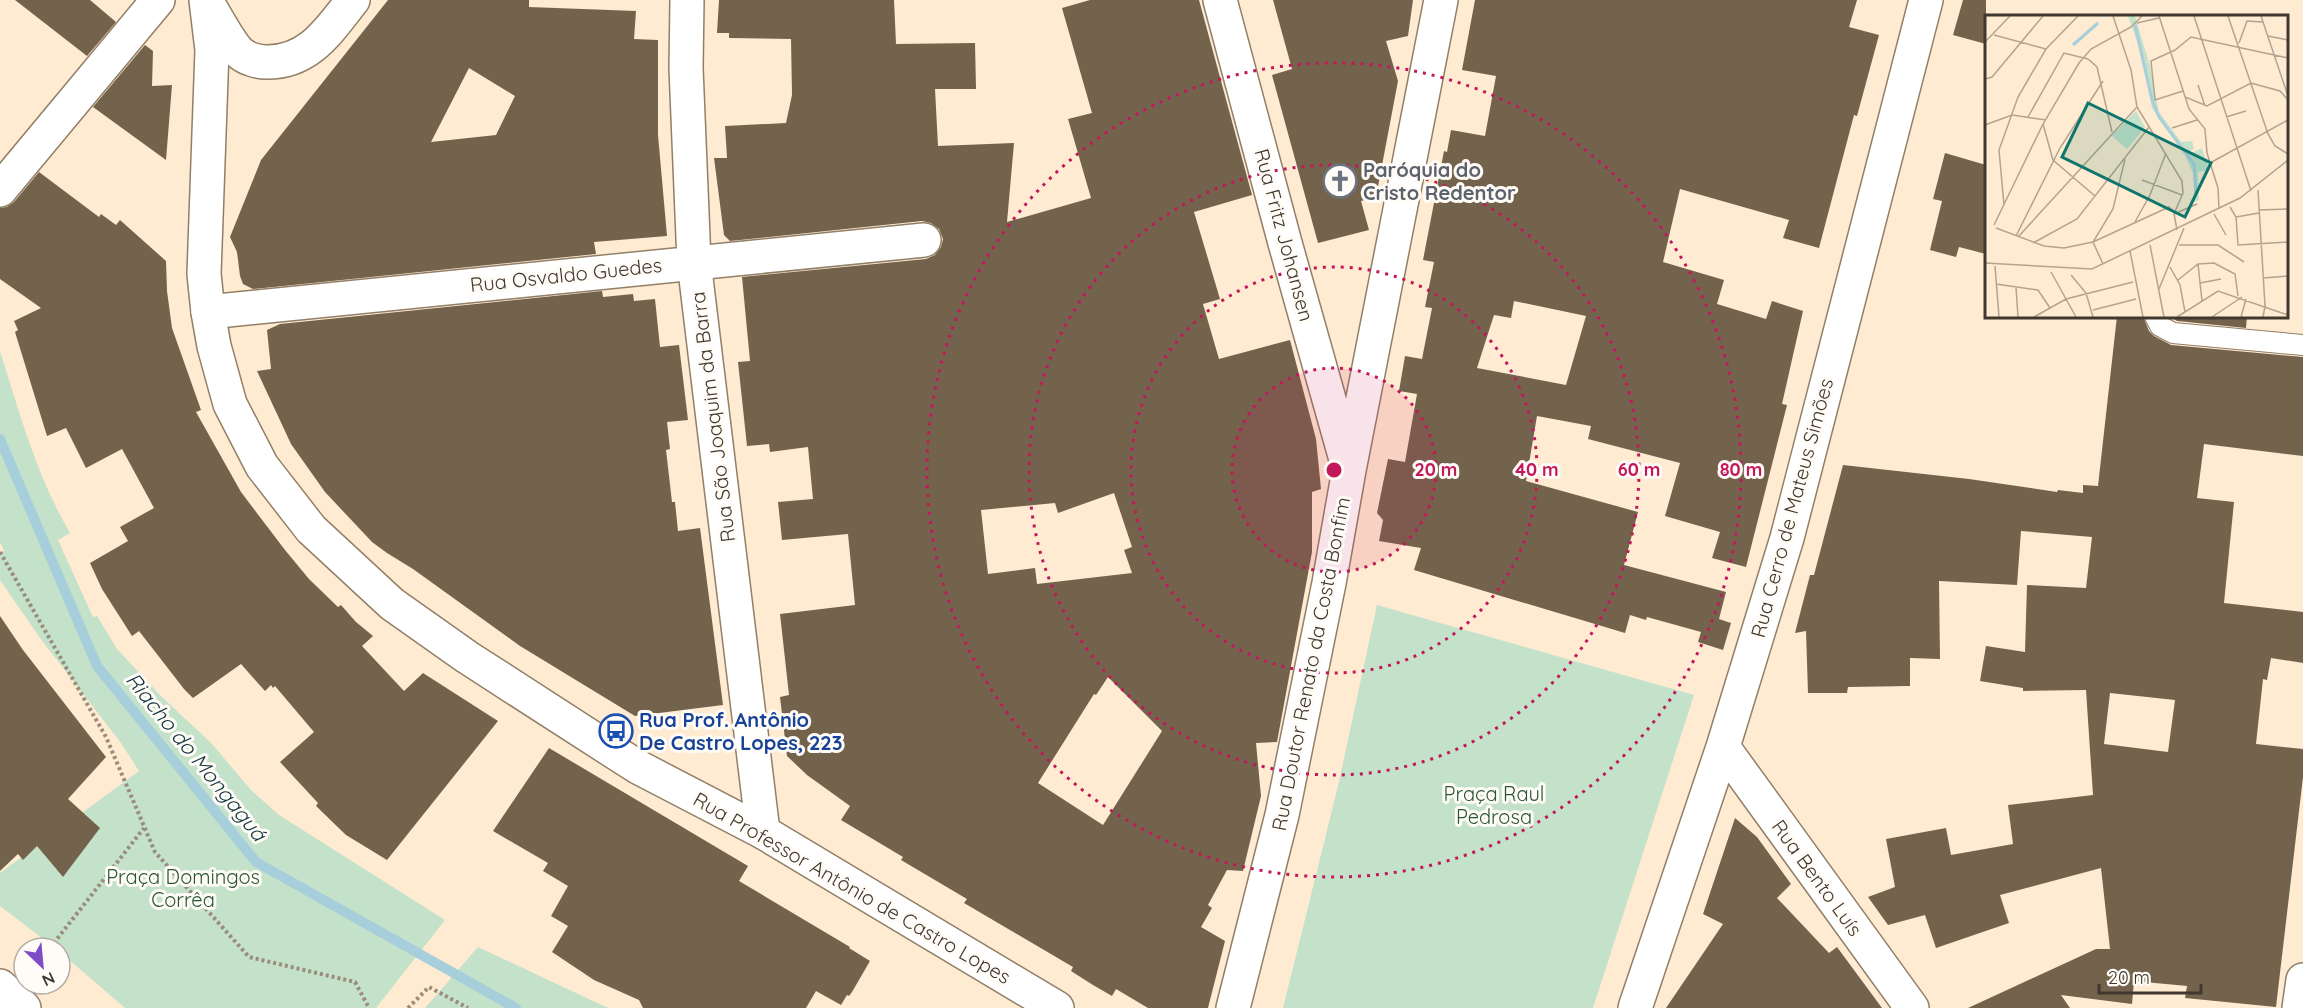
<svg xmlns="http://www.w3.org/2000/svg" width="2303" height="1008" viewBox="0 0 2303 1008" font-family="Quicksand,sans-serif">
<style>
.green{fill:#c4e1ca}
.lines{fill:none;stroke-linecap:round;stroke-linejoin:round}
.stream{stroke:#a7cedb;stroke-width:10}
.building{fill:#74634c;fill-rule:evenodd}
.service-casing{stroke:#917f67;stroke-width:22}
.minor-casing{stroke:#917f67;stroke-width:36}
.secondary-casing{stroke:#917f67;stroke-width:36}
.path{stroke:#9a8c7b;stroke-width:4;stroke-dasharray:3 3;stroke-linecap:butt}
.service{stroke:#fff;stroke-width:20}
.minor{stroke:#fff;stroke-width:33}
.secondary{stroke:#fff;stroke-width:33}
.ring{fill:none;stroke:#c2185b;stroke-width:3;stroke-dasharray:3 6}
.labels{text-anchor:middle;stroke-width:6;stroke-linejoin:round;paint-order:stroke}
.worship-label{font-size:20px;font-weight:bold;fill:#5b616d;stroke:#fffbf6;text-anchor:start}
.street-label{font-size:20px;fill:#40382e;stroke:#fffbf6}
.transit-label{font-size:20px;font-weight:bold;fill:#164399;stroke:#fffbf6;text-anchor:start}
.park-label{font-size:20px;fill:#285635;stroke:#fffbf6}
.water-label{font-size:21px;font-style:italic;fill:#0f343e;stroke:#fffbf6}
.inset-river{fill:none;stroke:#a7cedb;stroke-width:3}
.inset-road{fill:none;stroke:#b3a390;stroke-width:1.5}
.view{fill:#0f766e;fill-opacity:0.15;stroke:#0f766e;stroke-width:3}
.inset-edge{fill:none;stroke:#40382e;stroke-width:3}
.centre{fill:#c2185b;stroke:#fffbf6;stroke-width:3}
.ring-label{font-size:18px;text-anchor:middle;font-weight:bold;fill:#c2185b;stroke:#fffbf6;stroke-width:6;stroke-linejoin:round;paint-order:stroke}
</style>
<rect width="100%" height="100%" fill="#ffebd1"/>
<path class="green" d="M0,351c20,63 36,124 70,182l-12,7 35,77 4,-1 20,33 45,48 50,47 39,46 28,25 166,105 -69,88h-251l-65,-56v-4h-5l-55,-42v-33l139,-102 -18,-28 -81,-105 -40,-58v-26l4,-3 -4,-9z
M1377,605l317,90 -101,313h-310l55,-222z
M478,947l115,54 16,7h-184z"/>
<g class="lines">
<path class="stream" d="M0,439l97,227 159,196 260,146"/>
</g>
<path class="building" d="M15,0h75l26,22 -29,34z
M388,0h141v7l107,4 -2,28 24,1v95l9,101 -73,6 2,12 -343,35 -10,-5 -3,-8 -3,-24 -7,-15 31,-77zM469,68l46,28 -19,39 -65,7z
M719,0h175l2,44 79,-1 1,46h-41l3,57 76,-3 -7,79 84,-24 -23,-79 24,-6 -30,-105 28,-8h109l53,195 -58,17 26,87 -17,5 16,55 71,-19 26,99 5,50 -9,3v60l-35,190 -21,1 5,53 -18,75 -16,-1 -19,35 4,3 -11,19 24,14 -17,67h-60l-32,-19 -4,7 -19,-11 -22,-14 2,-4 -109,-64 3,-4 -66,-39 2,-3 -62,-37 9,-14 -43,-31 -20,-19 -7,-59 9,-2 -9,-81 75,-9 -7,-71 -66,6 -4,-38 35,-3 -5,-52 -38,5 -1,-8 -22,2 -9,-84 12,-1 -8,-84 184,-18 9,-4 6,-8 2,-8 -4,-10 -8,-6 -9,-2 -192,20 -6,-6 -10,-77h13l-2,-32 61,-3 6,-28 -1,-56 -62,-1v-5h-12zM1114,493l18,54 -8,3 8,23 -95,11 -2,-16 -47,6 -7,-64 74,-7 3,10zM1108,677l54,54 -59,94 -65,-42 56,-89 2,1z
M1273,0h140l-5,36 -22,5 12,40 -22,116 -15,4 8,29 -51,13 -46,-168 20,-6z
M1475,0h382l-8,27 30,8 -22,81 -3,-1 -35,133 -36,-10 6,-18 -109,-31 -17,73 61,18 -7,24 49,15 6,-18 31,10 -21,93 5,1 -41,162 -34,-9 8,-26 -55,-16 15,-53 -92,-24 3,-13 -54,-10 -11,65 112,31 -14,53 102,27 -7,27 12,4 -8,27 -25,-8 3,-10 -54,-15 -1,3 -16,-5 -5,18 -211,-63 7,-22 -42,-7 4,-21 -6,-7 11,-54 17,3 12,-68 -18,-3 6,-35 17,3 10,-51 -7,-1 9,-45 -11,-2 21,-109 3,1 4,-22 34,6 11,-60 -34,-6zM1514,301l72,15 -20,69 -89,-17 17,-53 17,3z
M1963,0h23v44l-33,-9z
M145,45l8,6 -1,35 20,-1 -6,75 -73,-53z
M1945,153l41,12v89l-27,-7 -3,10 -26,-7 12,-49 -9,-2z
M39,172l60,45 2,-3 15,11 4,-5 46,41 1,30 5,37 29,82 -5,2 45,80 44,58 24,29 29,28 3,-2 15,17 17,14 -11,10 42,45 19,-18 75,48 -111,139 -41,-25 -30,-29 2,-3 -38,-41 34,-30 -39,-46 -2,2 -2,-3 -6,6 -24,-27 -48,34 -9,-9 -45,-58 -7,5 -30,-47 -12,-26 38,-22 -8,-14 34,-19 -32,-59 -36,19 -20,-40 -19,8 -32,-104 3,-2 -4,-9 27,-13 -41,-29v-71l7,-1 7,-5z
M602,291l1,6 30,-3 1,7 21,-2 5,48 19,-2 9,75 -21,2 3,27 -4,1 6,52h3l3,29 22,-3 23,177 -88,11 -115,-70 -107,-77 -26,-16 -15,-11 -47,-50 -34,-48 -34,-73 14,-2 -4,-39 13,-6z
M2117,316h26l6,15 5,5 17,9 132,12v99l-99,-12 -7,54 37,4 -10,101 79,9v51l-32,-5 -4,22 -4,-1 -7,65 47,5v28l-27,230 -91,-9 2,-12 -53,-5 -2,23 -71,-9 9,13h-102l128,-59h14l-9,-81 -101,27 9,28 -73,25 -11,-33 -37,10 -20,-28 27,-10 -9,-48 60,-11 5,27 62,-11 -5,-39 85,-10 -7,-105 -63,1v-3l-43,-7 6,-35 39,6 2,-67 59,3 6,-51 -71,-6 -4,54 -78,-4 1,78 -30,-1v28l-62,1 -1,6h-39l-2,-62 -11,2 15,-58h4l29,-110 126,14 88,13 1,-2 25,3v-8l15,1zM2110,693l65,7 -7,52 -64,-8z
M2169,316h78l-1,12 -69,-7z
M0,616l23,34 83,107 -38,42 32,29 -37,49 -26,-31 -14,14 -5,-6 -18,17z
M549,748l199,118 -9,15 111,66 -1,1 21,13 -18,31 -3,4 -2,-1 -6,10 -25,-14 -10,17h-163l-4,-8 -45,-20 -42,-28 16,-26 -17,-10 17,-30 -25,-15 5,-8 -55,-32z
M1735,818l22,19 34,47 -14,14 52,55 8,-6 45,61h-216l57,-84 -20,-10z"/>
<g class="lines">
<defs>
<path id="service" d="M2155,316l5,10 13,7 130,12"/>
<path id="minor" d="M687,0l-1,68 8,194 69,570
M1220,0l65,243 62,220
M207,2c8,13 23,42 33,51 7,6 18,9 26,9 43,1 63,-32 87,-62
M0,190l158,-190
M208,312l716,-72
M1723,747l189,261
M1233,1008l49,-193 47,-232 20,-113 92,-470
M1635,1008l88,-261 64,-209 139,-538
M2299,1008l4,-28"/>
<path id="secondary" d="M206,0l6,50 -8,224 4,38 6,34 16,58 32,62 49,63 81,75 75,53 141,91 30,19 125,65 294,176
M0,986l24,22"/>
</defs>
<use href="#service" class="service-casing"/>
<use href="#minor" class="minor-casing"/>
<use href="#secondary" class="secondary-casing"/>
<path class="path" d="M0,552l106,185 49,115 94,105 106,25 14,26
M50,948l94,-120
M408,1008l21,-21 39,21"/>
<use href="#service" class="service"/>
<use href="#minor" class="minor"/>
<use href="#secondary" class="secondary"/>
</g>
<circle cx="1334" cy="470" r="102" fill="#c2185b" fill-opacity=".12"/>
<g class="ring">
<circle cx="1334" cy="470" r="102"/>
<circle cx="1334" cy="470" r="203"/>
<circle cx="1334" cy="470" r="305"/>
<circle cx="1334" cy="470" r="407"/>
</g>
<defs>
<symbol id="church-ring" viewBox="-11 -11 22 22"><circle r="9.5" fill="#fffbf6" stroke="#6b7280" stroke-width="1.5"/><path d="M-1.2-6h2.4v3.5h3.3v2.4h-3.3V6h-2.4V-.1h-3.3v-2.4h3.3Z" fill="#6b7280"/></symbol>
<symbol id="bus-ring" viewBox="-11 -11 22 22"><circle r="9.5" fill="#fffbf6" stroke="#1a4fb4" stroke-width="1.5"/><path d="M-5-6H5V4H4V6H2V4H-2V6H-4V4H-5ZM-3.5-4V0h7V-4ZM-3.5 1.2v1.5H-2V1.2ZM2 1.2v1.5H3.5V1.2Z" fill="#1a4fb4"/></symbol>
</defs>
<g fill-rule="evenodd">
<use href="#church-ring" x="1321" y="162" width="38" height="38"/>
<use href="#bus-ring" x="597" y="712" width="38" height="38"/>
</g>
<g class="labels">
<g class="worship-label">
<text x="1363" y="177">Paróquia do<tspan x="1363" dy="23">Cristo Redentor</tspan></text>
</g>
<g class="street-label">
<text transform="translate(1284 235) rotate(75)" y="7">Rua Fritz Johansen</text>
<text transform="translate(566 275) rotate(-6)" y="7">Rua Osvaldo Guedes</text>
<text transform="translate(713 417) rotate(-97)" y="7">Rua São Joaquim da Barra</text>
<text transform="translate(1792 508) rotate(-75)" y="7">Rua Cerro de Mateus Simões</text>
<text transform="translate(1311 664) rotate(-79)" y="7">Rua Doutor Renato da Costa Bonfim</text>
<text transform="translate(1817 878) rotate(54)" y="7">Rua Bento Luís</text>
<text transform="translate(852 888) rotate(30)" y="7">Rua Professor Antônio de Castro Lopes</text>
</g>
<g class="transit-label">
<text x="639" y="727">Rua Prof. Antônio<tspan x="639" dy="23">De Castro Lopes, 223</tspan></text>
</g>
<g class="park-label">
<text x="1494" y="801">Praça Raul<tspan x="1494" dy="23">Pedrosa</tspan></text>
<text x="183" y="884">Praça Domingos<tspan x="183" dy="23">Corrêa</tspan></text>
</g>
<g class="water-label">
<text transform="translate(196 757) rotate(51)" y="7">Riacho do Mongaguá</text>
</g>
</g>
<g transform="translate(1985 15)">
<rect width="303" height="303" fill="#ffebd1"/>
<path d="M143,1h7l15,50 9,46 22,30 11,-1 2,8 -10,5 -32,-46 -10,-53zM151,96l9,16 -18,22 -15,-13zM217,133l7,22 -11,2 1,28 -5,2 2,-23 -11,-23z" fill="#c4e1ca"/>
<path class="inset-river" d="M150,10l17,75 7,17 35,47 2,33M88,30l25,-22"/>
<path class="inset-road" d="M128,1l18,54 6,37 45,74 1,12 -9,21 3,16M174,1l30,93 16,20 2,24 11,35 1,21M209,1l57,175M243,1l40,118 7,12 13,8M276,1l27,80M152,8l22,-5M9,20l52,14M283,21l20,4M0,27l25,-26M254,28l8,-22 16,1M0,64l7,-2 51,-61M213,70l7,21M198,76l-28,9 -4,-39 24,-11 16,-13 97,21M200,82l22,9 44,-23 29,8 8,9M43,102l36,-64 24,6 9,8 15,65M241,102l20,-6M58,109l10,36 42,36M0,110l27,-10 34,5M187,113l25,-8M225,148l78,-43M157,165l40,15M273,175l7,116 -2,11M19,190l-5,-55 19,-53 28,-48 32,-33M245,192l6,10 2,28 50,-3M274,195l29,-1M189,199l23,-10M229,199l12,21M251,202l23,-4M150,207l15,-27 16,-42M9,210l49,-101 36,-61 12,-14 40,-22 11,-11M11,213l48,18 20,2 29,-6 76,-35 5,5M31,221l44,-88 43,-67M33,222l119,-130M48,228l44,-24 72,-92M165,230l14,72M194,230h39l26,17M145,236l13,66M0,248l107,6 148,-71 48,-38M118,249l-10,-22 20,-33 12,-50M213,249l4,37M10,251l4,51M185,252l10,18 5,27M66,257l25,45M86,260l15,18 7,24M278,263l25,-2M193,265l20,-16 16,-1 21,11 3,22M215,268l21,-4M11,269l42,6 12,18M31,272l2,30M174,274l25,-61M108,295l43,-11M49,302l32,-18 67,-17M192,302l41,-26 70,24M227,302l30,-20M256,302l5,-18"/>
<path class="view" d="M103,88l123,60 -26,54 -123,-60z"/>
<rect width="303" height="303" class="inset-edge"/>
</g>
<circle cx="1334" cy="470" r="9" class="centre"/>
<g class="ring-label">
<text x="1436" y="476">20 m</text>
<text x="1537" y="476">40 m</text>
<text x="1639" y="476">60 m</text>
<text x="1741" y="476">80 m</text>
</g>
<g transform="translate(42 966) rotate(154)"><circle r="28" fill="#fffbf6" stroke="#b3ada6" stroke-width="1.5"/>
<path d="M0-4.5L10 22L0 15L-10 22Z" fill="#7d4dc6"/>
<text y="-9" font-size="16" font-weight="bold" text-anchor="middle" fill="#40382e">N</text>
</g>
<path d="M2099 984v9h102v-9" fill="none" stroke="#40382e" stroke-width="3"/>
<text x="2108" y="984" font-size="18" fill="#40382e" stroke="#fffbf6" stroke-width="4.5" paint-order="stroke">20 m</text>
</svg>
